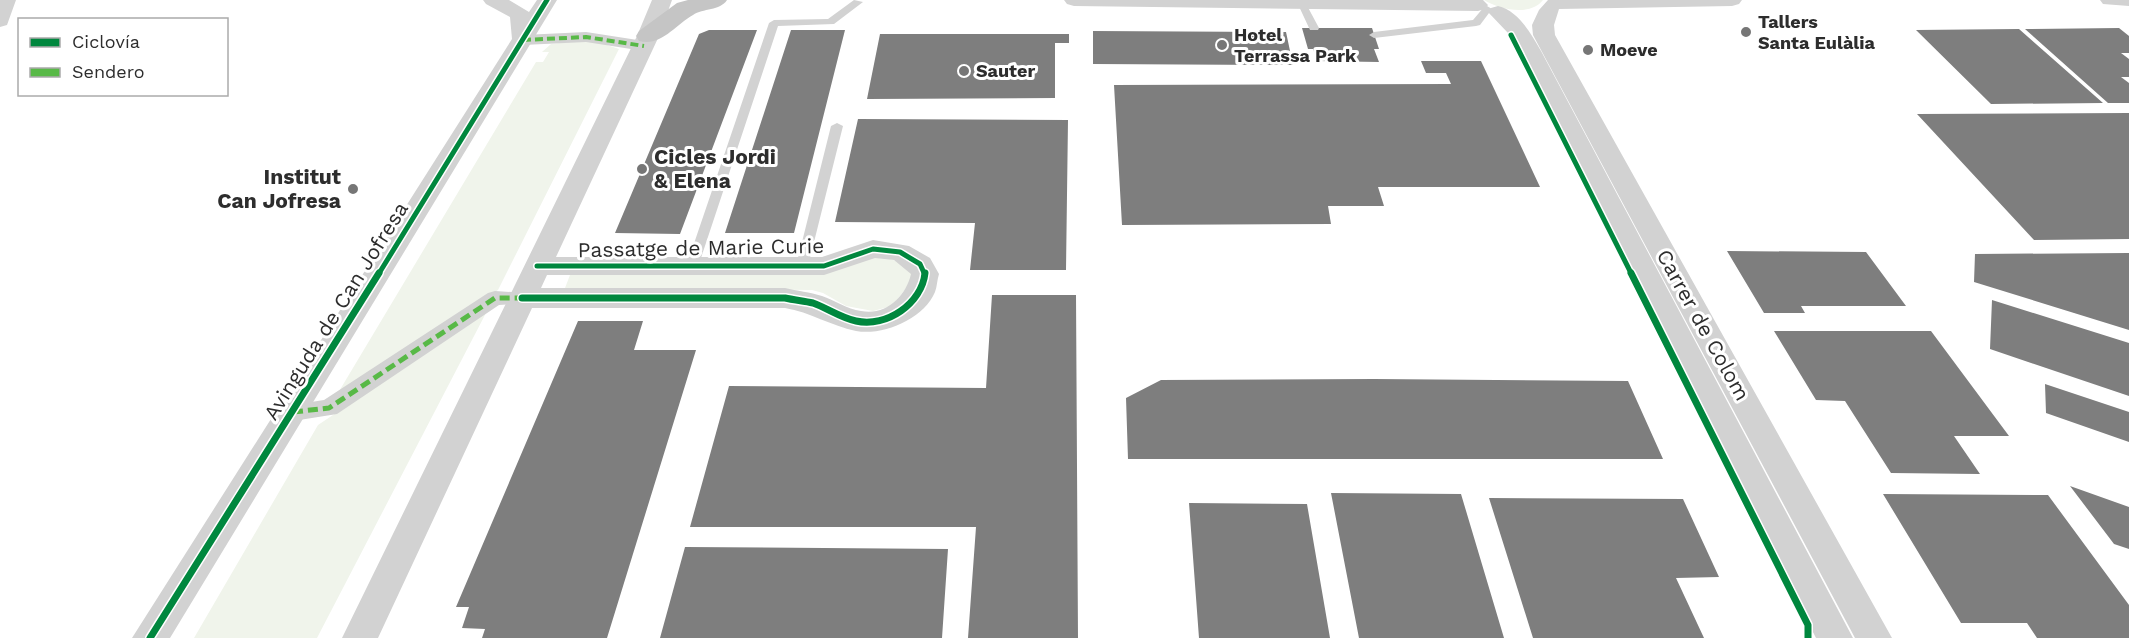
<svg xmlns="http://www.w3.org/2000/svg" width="2129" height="638" viewBox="0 0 2129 638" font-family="'Work Sans',sans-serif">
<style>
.green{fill:#f0f4eb}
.building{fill:#7e7e7e}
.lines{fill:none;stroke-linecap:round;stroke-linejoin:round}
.service{fill:#d2d2d2;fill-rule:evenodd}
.pedestrian{fill:#d2d2d2;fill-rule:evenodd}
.minor{fill:#d2d2d2;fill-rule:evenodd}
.primary{fill:#c5c5c5;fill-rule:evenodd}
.quiet-far1{stroke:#58b947;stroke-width:4;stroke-dasharray:8 4;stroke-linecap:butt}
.quiet{stroke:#58b947;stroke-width:5;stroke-dasharray:10 5;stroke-linecap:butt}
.cycleway-far1-casing{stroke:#fff;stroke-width:8}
.cycleway-casing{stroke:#fff;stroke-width:10}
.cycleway-far1{stroke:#00873e;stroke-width:5}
.cycleway{stroke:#00873e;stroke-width:7}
.poi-dot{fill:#767676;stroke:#fff;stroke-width:2}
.labels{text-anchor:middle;stroke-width:6;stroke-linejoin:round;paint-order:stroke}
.far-poi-label{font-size:18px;font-weight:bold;fill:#2d2d2d;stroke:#fff;text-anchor:start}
.poi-label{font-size:21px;font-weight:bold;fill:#2d2d2d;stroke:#fff;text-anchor:start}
.street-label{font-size:21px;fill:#2d2d2d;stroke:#fff}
</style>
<rect width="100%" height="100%" fill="#fff"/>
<path class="green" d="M1484,0h59c-13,17 -44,9 -59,0z
M578,41l23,2 18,6 -121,241 -163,108 201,-336h7l6,-10h-7l9,-8z
M867,257c20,1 38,1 47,21l-22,28 -19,5 -27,-5 -23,-13 -11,-3 -247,-2 5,-13h250z
M486,313l-169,325h-123l124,-213z"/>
<path class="building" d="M1302,28h70l7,21h-5l5,13 -62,-1 -4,-12h-5z
M2119,28l10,8v17h-8l8,6v18h-8l8,6v20h-21l-83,-74z
M2019,29l84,74 -112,1 -75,-74z
M709,30h48l-77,204 -65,-1 84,-199z
M791,30h54l-51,203h-69z
M1093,31l193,1 7,33 -200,-1z
M880,34h189v9h-14v55l-188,1z
M1421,61h60l59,126h-162l6,19h-56l3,18 -209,1 -8,-140 337,-1 -5,-11h-20z
M2129,113v126l-95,1 -117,-126z
M858,119l210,1 -2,150h-96l5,-47 -140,-1z
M1727,251l139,1 40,54h-105l4,7h-41z
M2129,253v77l-155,-48 1,-28z
M992,295h84l2,343h-110l8,-111h-286l39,-141 257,2z
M1992,300l137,43v53l-139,-47z
M578,321h65l-9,29h62l-89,288h-125l3,-9 -23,-1 7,-21h-13z
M1774,331h157l78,105h-55l26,38 -89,-1 -46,-72 -29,-1z
M1374,379l254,2 35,78h-535l-2,-61 35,-18z
M2045,384l84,28v30l-83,-29z
M2070,486l59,21v42l-15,-5z
M1331,493l130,1 43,144h-145z
M1883,494l165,1 81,110v33h-92l-10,-15h-66z
M1489,498l194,1 36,78 -43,1 28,60h-171z
M1189,503l118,1 23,134h-131z
M685,547l263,2 -6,89h-282z"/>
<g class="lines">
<path class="service" d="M854,0l9,2 -29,22 -56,2 -80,241 -6,4 -5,-1 -1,-3 83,-244 5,-3 54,-1z
M1296,0h8l15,28 -1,2h-8z
M1487,6l5,3 -12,16 -4,1 -102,12 -5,-3 5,-3 99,-12 11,-13z
M837,123l6,3 -35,140 -6,4 -6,-4 35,-140z"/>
<path class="pedestrian" d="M586,32l58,9 8,5 -8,5 -58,-9 -63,3 -8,-5 8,-5z
M495,291l34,2 3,5 -3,5 -30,2 -162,109 -44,7 -8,-3 -3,-6 3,-6 39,-6 164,-107z"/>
<path class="minor" d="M0,0h16l-9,25 -7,2z
M483,0h26l20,12 8,-12h20l-387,638h-38l380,-599 -2,-22 -24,-13z
M652,0h20l-13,36 -103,221h266l51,-17 36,6 21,12 9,16c-2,6 -2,13 -4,18 -11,27 -52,44 -79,39 -25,-5 -46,-19 -71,-23h-253l-154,330h-36l295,-602zM875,258l19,2 17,14c-5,22 -25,42 -50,37 -14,-2 -27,-11 -39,-15 -12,-4 -25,-5 -37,-8h-244l6,-13h277z
M1064,0h419l5,5 -3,4 -7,2 -404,-5 -7,-2z
M1548,0h194l-3,4 -7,2 -173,3 -5,16 1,10 337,603h-37l-322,-603 -1,-10 7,-15z
M2100,0h29v6l-26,-2z
M1498,6c21,5 33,28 43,45l312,587h-37l-297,-587 -11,-18 -20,-21 3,-4z"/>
<path class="primary" d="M688,0h39c-7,11 -24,8 -34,15 -18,10 -32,32 -54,26l-3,-5 3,-5 38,-28z"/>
<path class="quiet-far1" d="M523,40l63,-3 58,9"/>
<path class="quiet" d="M293,412l36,-4 166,-110h27"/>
<defs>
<path id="cycleway-far1" d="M1511,35l121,240
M537,266h287l49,-17 27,3 20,12 5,11
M378,275l169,-275"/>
<path id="cycleway" d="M1631,273l177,352v13
M522,298h263c9,2 19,3 28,5 14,5 28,15 43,18 31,7 66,-18 69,-48
M150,638l229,-365"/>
</defs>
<use href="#cycleway-far1" class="cycleway-far1-casing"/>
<use href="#cycleway" class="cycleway-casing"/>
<use href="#cycleway-far1" class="cycleway-far1"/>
<use href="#cycleway" class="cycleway"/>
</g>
<g class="poi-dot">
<circle cx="1746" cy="32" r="6"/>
<circle cx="1222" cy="45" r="6"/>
<circle cx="1588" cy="50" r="6"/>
<circle cx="964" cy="71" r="6"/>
<circle cx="642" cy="169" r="6"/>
<circle cx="353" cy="189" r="6"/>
</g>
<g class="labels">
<g class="far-poi-label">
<text x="1758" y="28">Tallers<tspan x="1758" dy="21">Santa Eulàlia</tspan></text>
<text x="1234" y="41">Hotel<tspan x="1234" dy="21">Terrassa Park</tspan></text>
<text x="1600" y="56">Moeve</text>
<text x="976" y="77">Sauter</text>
</g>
<g class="poi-label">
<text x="654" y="164">Cicles Jordi<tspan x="654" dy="24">&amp; Elena</tspan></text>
<text x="341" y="184" text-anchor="end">Institut<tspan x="341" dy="24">Can Jofresa</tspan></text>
</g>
<g class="street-label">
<text transform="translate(701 248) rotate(-1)" y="7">Passatge de Marie Curie</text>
<text transform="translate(336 311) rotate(-58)" y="7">Avinguda de Can Jofresa</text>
<text transform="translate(1703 325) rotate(61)" y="7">Carrer de Colom</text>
</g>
</g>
<rect x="18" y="18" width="210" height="78" fill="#ffffff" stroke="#ababab" stroke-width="1.5"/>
<rect x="30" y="38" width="30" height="9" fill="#00873e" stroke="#ababab" stroke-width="1.5"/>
<text x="72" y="48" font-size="18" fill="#2d2d2d">Ciclovía</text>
<rect x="30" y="68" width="30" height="9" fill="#58b947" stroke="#ababab" stroke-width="1.5"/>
<text x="72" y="78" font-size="18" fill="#2d2d2d">Sendero</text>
</svg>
